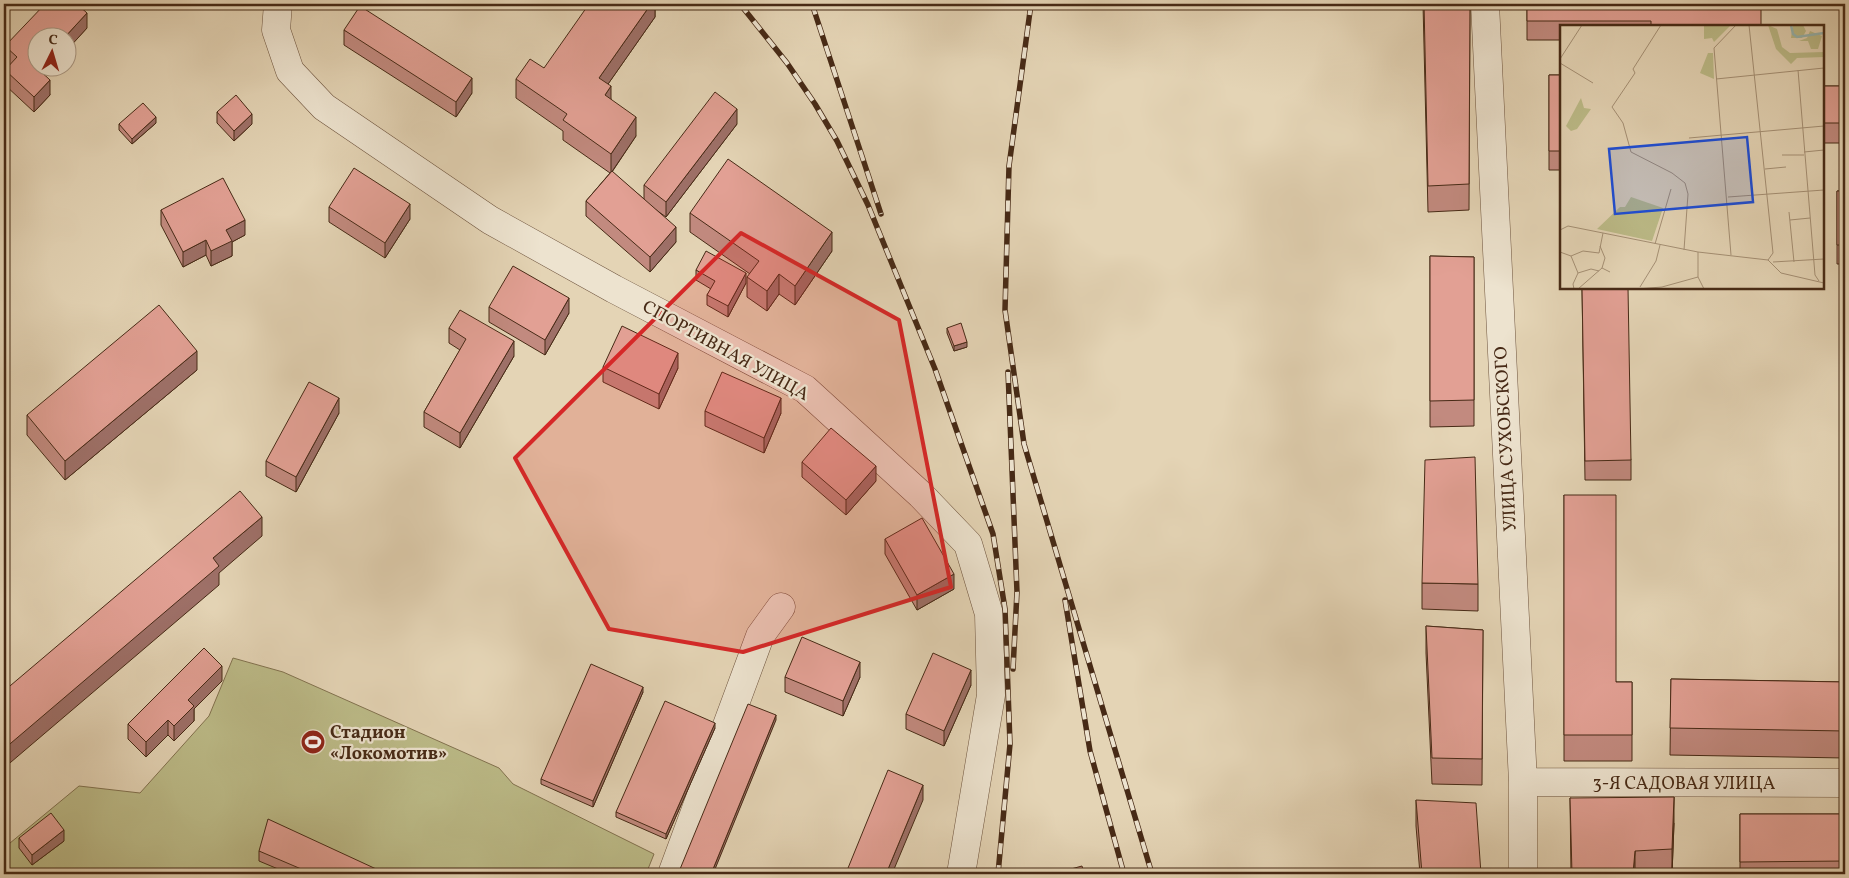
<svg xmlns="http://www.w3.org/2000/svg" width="1849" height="878" viewBox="0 0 1849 878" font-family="Vollkorn,serif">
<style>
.green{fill:#bcbb88;stroke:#82724f}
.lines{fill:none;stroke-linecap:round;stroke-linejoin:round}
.minor-casing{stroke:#6e543e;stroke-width:29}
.minor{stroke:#ede3cf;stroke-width:28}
.rail-casing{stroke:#472a16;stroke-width:5.5}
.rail{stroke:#ede3cf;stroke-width:4;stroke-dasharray:11;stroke-linecap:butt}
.wall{fill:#c28a7f;stroke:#472a16}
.shaded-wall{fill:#9e7068;stroke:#472a16}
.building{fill:#e2a094;stroke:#472a16}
.marked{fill:#d62828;fill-opacity:0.2;stroke:#d62828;stroke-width:4;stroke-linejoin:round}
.labels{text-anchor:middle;stroke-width:4.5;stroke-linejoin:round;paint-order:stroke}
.street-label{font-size:18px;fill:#472a16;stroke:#ede3cf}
.poi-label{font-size:18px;font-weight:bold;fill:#472a16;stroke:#ede3cf;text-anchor:start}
.inset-river{fill:none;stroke:#97b7b3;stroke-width:2.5}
.inset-road{fill:none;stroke:#a59075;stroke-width:1}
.view{fill:#1d4ed8;fill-opacity:0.15;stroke:#1d4ed8;stroke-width:2.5}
.inset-edge{fill:none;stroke:#472a16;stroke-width:2.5}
</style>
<rect width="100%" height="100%" fill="#e4d4b5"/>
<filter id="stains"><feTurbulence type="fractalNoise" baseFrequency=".004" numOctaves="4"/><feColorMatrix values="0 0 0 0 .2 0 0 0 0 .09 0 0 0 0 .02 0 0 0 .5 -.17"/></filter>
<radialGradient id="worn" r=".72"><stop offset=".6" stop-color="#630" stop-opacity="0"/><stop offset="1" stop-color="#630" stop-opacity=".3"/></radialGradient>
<path class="green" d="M233,658l50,14 216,96 14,16 141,70 -8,20h-642v-26l75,-62 61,7 69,-77z"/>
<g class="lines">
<defs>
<path id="minor" d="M278,4l-2,26 14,41 34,36 166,113 124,69 191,100 116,106 47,49 21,70 2,81 -30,179
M1485,4l38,778v92
M1523,782l322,1
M672,874l88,-238 21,-29"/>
</defs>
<use href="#minor" class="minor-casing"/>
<use href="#minor" class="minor"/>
<defs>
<path id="rail" d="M740,4l47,59 28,41 22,37 31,64 67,164 58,165 12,75 5,135 -12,130
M812,4l69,210
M1031,4l-22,162 -4,144 19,134 128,430
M1008,372l9,220 -4,77
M1065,600l25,151 34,123"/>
</defs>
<use href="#rail" class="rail-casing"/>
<use href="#rail" class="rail"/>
</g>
<path class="wall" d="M655,4v13l-47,67 3,16 25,36 -24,36 32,27v-14l93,-61 -71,93 -14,-10 24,35 -26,30 -64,-56v-15l24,-28 -47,-33v-9l-47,-33v-19l28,-11z
M1423,4h47l-1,206 -41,2z
M1527,4l234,22h-199v14h-35z
M87,28l-43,46 6,21 -16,17 -29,-27v-15l5,-5 -5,-4v-15z
M344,30l128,63 -16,24 -112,-72z
M1549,75h13v95h-13z
M1823,86h22v57h-22z
M217,112l35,12 -18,17 -17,-18z
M156,123l-24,21 -13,-14v-6z
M1837,191h8v73h-8z
M329,207l81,12 -25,39 -56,-36z
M161,210l84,25 -13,7v14l-21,10 -5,-11 -23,12 -22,-42z
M690,213l142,38 -37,54 -16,-11 -12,17 -20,-14v-20l3,-3 -60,-42z
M1430,256l44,1v169l-44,1z
M696,270l50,13 -18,34 -21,-12v-10l4,-6 -15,-9z
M1582,288l49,172v20h-46z
M489,307l80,6 -24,42 -56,-33z
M449,328l65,28 -54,92 -36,-21v-15l36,-62 -11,-7z
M947,328l20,19 -13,4 -7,-18z
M603,367l75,1 -19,41 -56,-27z
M197,370l-132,110 -38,-45v-20z
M705,411l76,2 -17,40 -59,-27z
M339,413l-43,79 -30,-16v-15z
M802,462l74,19 -30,34 -44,-38z
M1564,495l52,187h16v79h-68z
M885,539l69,50 -37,21 -32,-56z
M1422,583l56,1v27l-56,-2z
M1426,626l57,4 -1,155 -50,-1 -6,-131z
M785,677h75l-17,39 -58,-24z
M1671,679l174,3v76l-175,-3z
M222,681l-28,28v12l-20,20 -6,-6 -22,22 -18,-18v-15z
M971,685l-27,61 -38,-17v-15z
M643,692l-50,115 -52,-23v-5z
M715,728l-49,111 -50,-22v-5z
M1570,798l104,25 -2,51h-101z
M1416,800l65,74h-61l-4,-48z
M1740,814h105v60h-105z
M19,838l45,3 -32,24 -13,-17z
M259,851l128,23h-97l-31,-13z"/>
<path class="shaded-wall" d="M651,4h4v13l-56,80v-19z
M87,13v15l-19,21v-11h-4z
M38,66v2h12l-14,14v-15z
M472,78v15l-16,24v-15z
M50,80v15l-16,17v-15z
M611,86v19l-6,-10z
M737,109v15l-71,93v-15z
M252,114v10l-18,17v-10z
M156,117v6l-24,21v-5z
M636,117v19l-25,37v-19z
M6,120v15l-2,2v-15z
M410,204v15l-25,39v-15z
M245,220v15l-13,7v14l-21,10v-15l15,-21z
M676,227v15l-26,30v-15z
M832,232v19l-37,54v-19z
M206,240v15l-23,12v-15z
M746,273v10l-18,34v-11z
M779,274v20l-12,17v-20z
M569,298v15l-24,42v-15z
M514,341v15l-54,92v-15z
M967,342v5l-13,4v-5z
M197,351v19l-132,110v-19z
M678,353v15l-19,41v-15z
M339,398v15l-43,79v-15z
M781,398v15l-17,40v-15z
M876,466v15l-30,34v-15z
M262,517v19l-43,37v12l-215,183v-19l209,-191z
M954,574v15l-37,21v-15z
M860,662v15l-17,39v-15z
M222,666v15l-28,28v12l-20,20v-15l14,-26z
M971,670v15l-27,61v-15z
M643,687v5l-50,115v-6z
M776,715v5l-63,154h-2z
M168,720v15l-22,22v-15z
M715,723v5l-49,111v-5z
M923,785v15l-31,74h-6z
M1674,797v26l-2,51v-25z
M64,830v11l-32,24v-10z
M1635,851v23h-2z"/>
<path class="building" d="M45,4h32l10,9 -23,25h-26v28l-2,1 14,13 -16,17 -29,-27 12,-13 -12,-11z
M589,4h62l-52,74 12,8 -6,9 31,22 -25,37 -48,-34 4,-6 -51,-35 14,-20 14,9z
M1424,4h46l-1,180 -41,2z
M1527,4h234v22h-110v-5h-124z
M360,6l112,72 -16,24 -112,-72z
M1549,75h13v76h-13z
M1823,86h22v37h-22z
M715,92l22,17 -71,93 -22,-17z
M236,95l16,19 -18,17 -17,-19z
M143,103l13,14 -24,22 -13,-15z
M728,159l104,73 -37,54 -16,-12 -12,17 -20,-14 12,-16 -69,-48z
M354,168l56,36 -25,39 -56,-36z
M612,171l64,56 -26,30 -64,-56z
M223,178l22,42 -19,10 6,11 -21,10 -5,-11 -23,12 -22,-42z
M1837,191h8v54h-8z
M706,251l40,22 -18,33 -21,-11 8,-14 -19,-11z
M1430,256l44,1v143l-44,1z
M513,266l56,32 -24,42 -56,-33z
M1582,288h46l3,172 -46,1z
M159,305l38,46 -132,110 -38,-46z
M460,310l54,31 -54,92 -36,-21 42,-73 -17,-11z
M961,323l6,19 -13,4 -7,-18z
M622,326l56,27 -19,41 -56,-27z
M722,372l59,26 -17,40 -59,-27z
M309,382l30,16 -43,79 -30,-16z
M831,428l45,38 -30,34 -44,-38z
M1475,457l3,127 -56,-1 3,-123z
M240,491l22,26 -49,41 6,8 -215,183v-58z
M1564,495h52v187h16v53h-68z
M922,518l32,56 -37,21 -32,-56z
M1426,626l57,4 -1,129 -50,-1z
M802,637l58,25 -17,39 -58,-24z
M204,648l18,18 -34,34 6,6 -20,20 -6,-6 -22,22 -18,-18z
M933,653l38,17 -27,61 -38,-17z
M591,664l52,23 -50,114 -52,-22z
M1671,679l174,3v49l-175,-3z
M665,701l50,22 -49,111 -50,-22z
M748,704l28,11 -65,159h-33z
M888,770l35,15 -37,89h-37l-3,-1z
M1674,797l-2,52 -37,2 -2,23h-61l-2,-76z
M1416,800l60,3 5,71h-59z
M51,813l13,17 -32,25 -13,-17z
M1740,814h105v47l-105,1z
M268,819l119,55h-74l-54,-23z
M1082,866l2,8h-23l-1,-2z"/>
<path class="marked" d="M741,233l158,87 52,267 -208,65 -134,-23 -94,-171z"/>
<defs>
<symbol id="stadium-disc" viewBox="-11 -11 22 22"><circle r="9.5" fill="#8f2418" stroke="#ede3cf"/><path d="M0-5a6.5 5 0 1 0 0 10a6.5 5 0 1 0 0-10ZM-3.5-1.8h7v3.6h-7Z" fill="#fff"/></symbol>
</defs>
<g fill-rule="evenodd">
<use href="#stadium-disc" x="299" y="728" width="28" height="28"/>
</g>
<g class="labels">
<g class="street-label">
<text transform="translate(726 350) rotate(29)" y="6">СПОРТИВНАЯ УЛИЦА</text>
<text transform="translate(1505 439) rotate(-93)" y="6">УЛИЦА СУХОБСКОГО</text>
<text x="1684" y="789">3-Я САДОВАЯ УЛИЦА</text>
</g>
<g class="poi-label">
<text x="330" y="738">Стадион<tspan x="330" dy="21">«Локомотив»</tspan></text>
</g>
</g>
<g transform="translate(1560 25)">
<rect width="264" height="264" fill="#e4d4b5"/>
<path d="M171,0l-17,17 -2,-4 -8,1v-14zM208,0l9,4 5,18 8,6 34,-1v5l-27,1 -6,6 -15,-15zM233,0h10l3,6 -4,7h-11zM250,6l12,5 -4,13h-7l-3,-8h-9l8,-3zM148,28h5l1,26 -14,-6zM21,73l3,10 7,1 -14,20 -6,2 -5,-5zM71,172l32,11 -11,33 -55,-12 23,-22h5z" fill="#bcbb88"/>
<path class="inset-river" d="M231,0l2,9 4,3 27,-4"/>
<path class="inset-road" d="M101,0l-28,44 2,4 -23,34 11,16 8,29 41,21 13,10 3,11 -4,56M189,0l24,228 -5,7M0,34l22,-34M0,38l33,20M238,45l17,205 4,6M156,54l108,-11M129,113l135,-12M244,127l20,-2M222,130h22M205,144l21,-2M168,172l96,-7M229,187l5,50M230,195l20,-2M0,205l8,-4 130,26 70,8 13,13 43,10M95,219l16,-55M40,221l5,12 -3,10M0,227l11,4 12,-5 16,2 4,-20M138,227v25l6,12M171,230l-17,-207 22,-23M11,231l7,17 -5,11 1,5M213,237l51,-3M18,248l13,-4 8,2M80,262l16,-26 4,-16M18,264l24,-21 8,4M77,264l25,-2 36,-10"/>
<path class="view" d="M187,112l6,65 -138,12 -6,-65z"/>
<rect width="264" height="264" class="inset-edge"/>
</g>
<rect width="1849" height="878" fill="none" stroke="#e4d4b5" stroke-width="20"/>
<rect x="5" y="5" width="1839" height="868" fill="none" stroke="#472a16" stroke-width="2.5"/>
<rect x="10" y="10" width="1829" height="858" fill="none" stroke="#472a16"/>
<g transform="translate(52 52) rotate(5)"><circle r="24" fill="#ede3cf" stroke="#ab9985"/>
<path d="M0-4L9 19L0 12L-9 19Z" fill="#8f2418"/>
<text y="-8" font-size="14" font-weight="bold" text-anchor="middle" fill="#472a16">С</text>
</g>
<rect width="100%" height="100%" filter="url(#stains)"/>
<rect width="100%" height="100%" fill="url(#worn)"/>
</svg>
